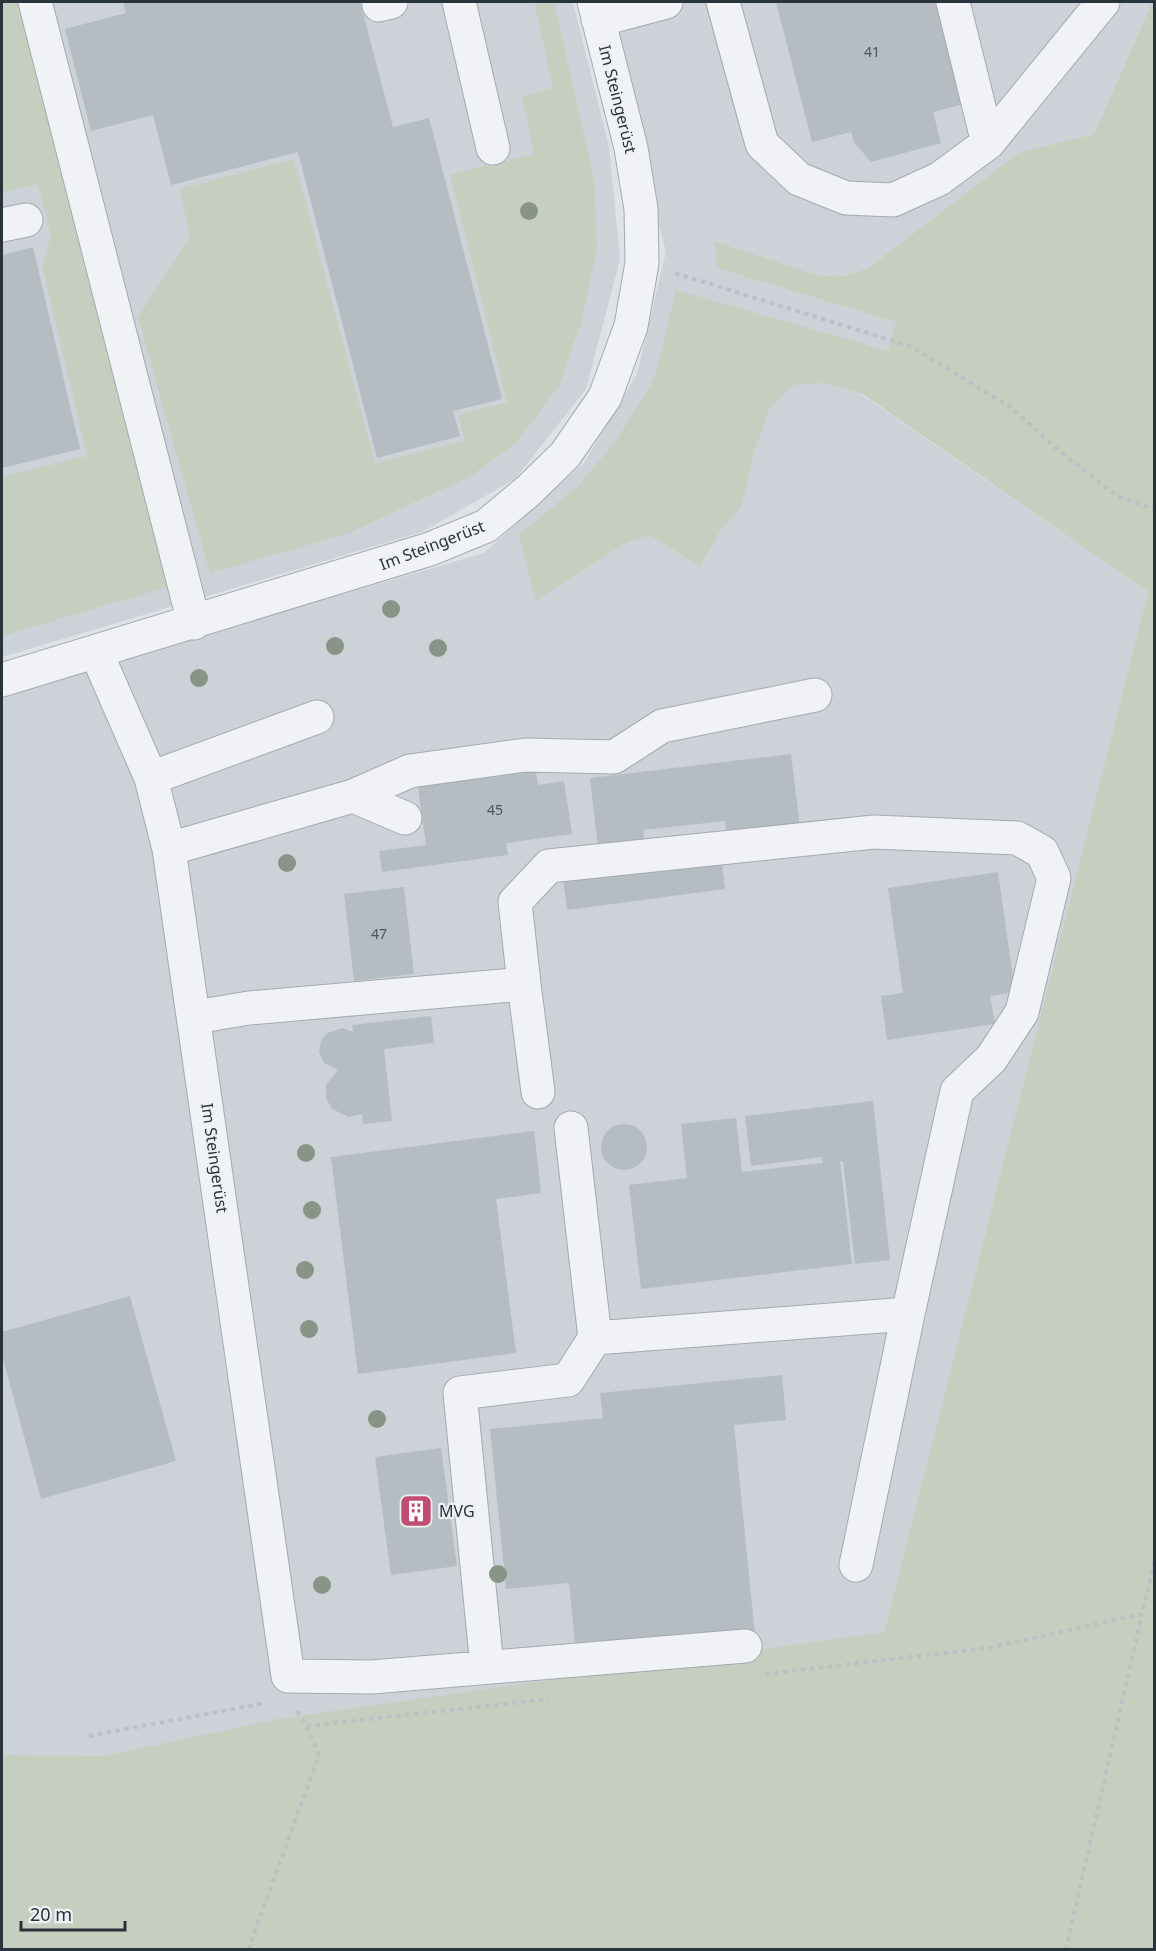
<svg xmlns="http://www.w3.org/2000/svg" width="1156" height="1951" viewBox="0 0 1156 1951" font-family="'Noto Sans',sans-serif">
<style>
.built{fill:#ccd2d7}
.green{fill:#c6cfbf}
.building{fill:#b5bcc2}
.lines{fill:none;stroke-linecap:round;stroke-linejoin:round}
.minor-casing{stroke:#a3aaaf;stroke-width:35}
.path{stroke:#bcc0c5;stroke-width:4;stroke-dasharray:4.5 4.5;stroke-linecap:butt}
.minor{stroke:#f0f2f5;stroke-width:33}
.tree{fill:#889486}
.labels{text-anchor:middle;stroke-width:4.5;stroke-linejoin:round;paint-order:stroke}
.number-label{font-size:14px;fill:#4b555d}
.street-label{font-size:16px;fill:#28333b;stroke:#edf1f4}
.poi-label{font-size:16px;fill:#28333b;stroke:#edf1f4;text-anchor:start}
</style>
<rect width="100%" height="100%" fill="#dde2e6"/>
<path class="built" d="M2,2h571l36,145 11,112 -34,130 -71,90 -93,53 -420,125z
M601,2h551l-58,132 -76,19 -150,115 -23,8 -28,-1 -101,-34 2,27 179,54 -9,29 -27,43 287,198 -264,1040 -882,318v-1256l482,-141 100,-90 53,-89 29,-122z"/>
<path class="green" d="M2,2h17l148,585 -165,49v-159l85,-21 -45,-191 9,-29 -13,-52 -36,8z
M537,2h17l40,177 3,70 -16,75 -22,62 -43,57 -45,33 -122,57 -139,40 -72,-256 52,-79 -10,-49 114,-30 81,304 90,-22 -7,-26 49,-13 -57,-227 84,-21 -12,-58 31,-8 -18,-83z
M1152,2h2v1947l-1152,1v-195l102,1 174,-37 606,-87 264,-1040 -287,-199 -38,-10 -31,2 -23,24 -16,46 -11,51 -20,22 -22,39 -50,-32 -23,7 -91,59 -17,-66 59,-49 40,-48 37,-61 21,-87 212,61 8,-29 -179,-54 -2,-27 102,34 28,1 23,-8 150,-115 76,-19z"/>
<path class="building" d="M123,2h237l33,125 36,-9 73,281 -49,12 7,25 -83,22 -79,-306 -127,33 -18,-70 -62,16 -26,-102 61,-16z
M776,2h165l27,101 -35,9 8,31 -70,19 -17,-20 -3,-10 -39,10z
M33,247l47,202 -78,19v-213z
M791,754l9,73 -73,8 -2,-14 -82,9 1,11 -46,6 -8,-69z
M499,770l1,6 36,-5 2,14 26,-4 8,53 -66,9 2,12 -126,17 -3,-21 47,-6 -9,-64z
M721,857l4,32 -158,21 -4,-32z
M998,872l17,120 -25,4 5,28 -108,16 -6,-44 22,-3 -15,-105z
M404,887l10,87 -60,7 -10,-87z
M431,1016l3,27 -50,6 8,72 -29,3 -1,-10 -13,3 -17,-8 -6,-11v-13l12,-15 -14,-7 -5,-11 2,-11 6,-8 16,-5 10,4 -1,-7z
M873,1101l17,159 -35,4 -12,-103h-3l12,103 -211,25 -12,-104 58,-7 -6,-54 55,-6 6,54 81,-9 -1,-6 -71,9 -6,-50z
M601 1147a23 23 0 1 1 46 0a23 23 0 1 1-46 0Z
M534,1131l7,62 -45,6 20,154 -158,21 -27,-217z
M130,1296l46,165 -135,38 -39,-144v-23z
M782,1375l4,45 -52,5 21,211 -179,18 -7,-71 -63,6 -16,-160 113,-11 -3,-25z
M441,1448l16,118 -66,9 -16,-118z"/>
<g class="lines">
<defs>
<path id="minor" d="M35,2l159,621
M459,2l34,146
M723,2l39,142 37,35 47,19 47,2 46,-21 49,-36 115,-141
M953,2l35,141
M379,5l12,-3
M598,20l68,-18
M2,225l24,-5
M96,652l55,126 18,71 119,827 84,1 373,-31
M2,680l428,-131 56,-23 42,-35 37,-36 40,-58 26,-71 11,-63 -1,-54 -10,-61 -37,-146
M151,778l166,-61
M353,796l57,-25 115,-16 89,2 48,-31 153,-31
M169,849l184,-53 52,22
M524,984l-9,-82 34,-36 325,-34 143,6 25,14 12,26 -32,134 -31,47 -34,32 -49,223 -313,24
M195,1017l54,-9 275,-24 14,108
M856,1565l52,-251
M487,1667l-27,-274 108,-13 27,-42 -24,-210"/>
</defs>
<use href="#minor" class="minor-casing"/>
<path class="path" d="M675,273l235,73 99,60 48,43 60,47 37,13
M765,1674l223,-26 154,-34 12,-52
M297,1711l9,15 243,-27
M89,1736l176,-33
M248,1950l71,-195 -13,-29
M1066,1950l76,-336"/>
<use href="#minor" class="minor"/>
</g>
<g class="tree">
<circle cx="529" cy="211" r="9"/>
<circle cx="391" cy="609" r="9"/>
<circle cx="335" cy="646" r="9"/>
<circle cx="438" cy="648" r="9"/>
<circle cx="199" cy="678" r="9"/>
<circle cx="287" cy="863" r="9"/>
<circle cx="306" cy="1153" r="9"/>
<circle cx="312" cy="1210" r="9"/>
<circle cx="305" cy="1270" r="9"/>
<circle cx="309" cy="1329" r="9"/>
<circle cx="377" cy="1419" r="9"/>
<circle cx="498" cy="1574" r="9"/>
<circle cx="322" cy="1585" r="9"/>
</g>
<defs>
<symbol id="building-square" viewBox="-11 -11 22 22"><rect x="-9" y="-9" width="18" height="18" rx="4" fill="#c14c74" stroke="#edf1f4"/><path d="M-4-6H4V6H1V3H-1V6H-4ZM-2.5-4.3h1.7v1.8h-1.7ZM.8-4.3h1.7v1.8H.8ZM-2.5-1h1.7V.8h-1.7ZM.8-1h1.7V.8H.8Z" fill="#fff"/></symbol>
</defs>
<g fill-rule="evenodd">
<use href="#building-square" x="397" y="1492" width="38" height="38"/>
</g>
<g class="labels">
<g class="number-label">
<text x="872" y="57">41</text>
<text x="495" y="815">45</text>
<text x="379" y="939">47</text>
</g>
<g class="street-label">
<text transform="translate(618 99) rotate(76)" y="6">Im Steingerüst</text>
<text transform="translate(432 545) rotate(-21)" y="6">Im Steingerüst</text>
<text transform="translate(215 1158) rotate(82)" y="6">Im Steingerüst</text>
</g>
<g class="poi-label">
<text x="439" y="1517">MVG</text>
</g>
</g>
<rect width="1156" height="1951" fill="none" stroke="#28333b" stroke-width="6"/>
<path d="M21 1921v9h104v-9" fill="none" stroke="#28333b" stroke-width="3"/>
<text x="30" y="1921" font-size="18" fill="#28333b" stroke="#edf1f4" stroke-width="4.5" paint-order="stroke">20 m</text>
</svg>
